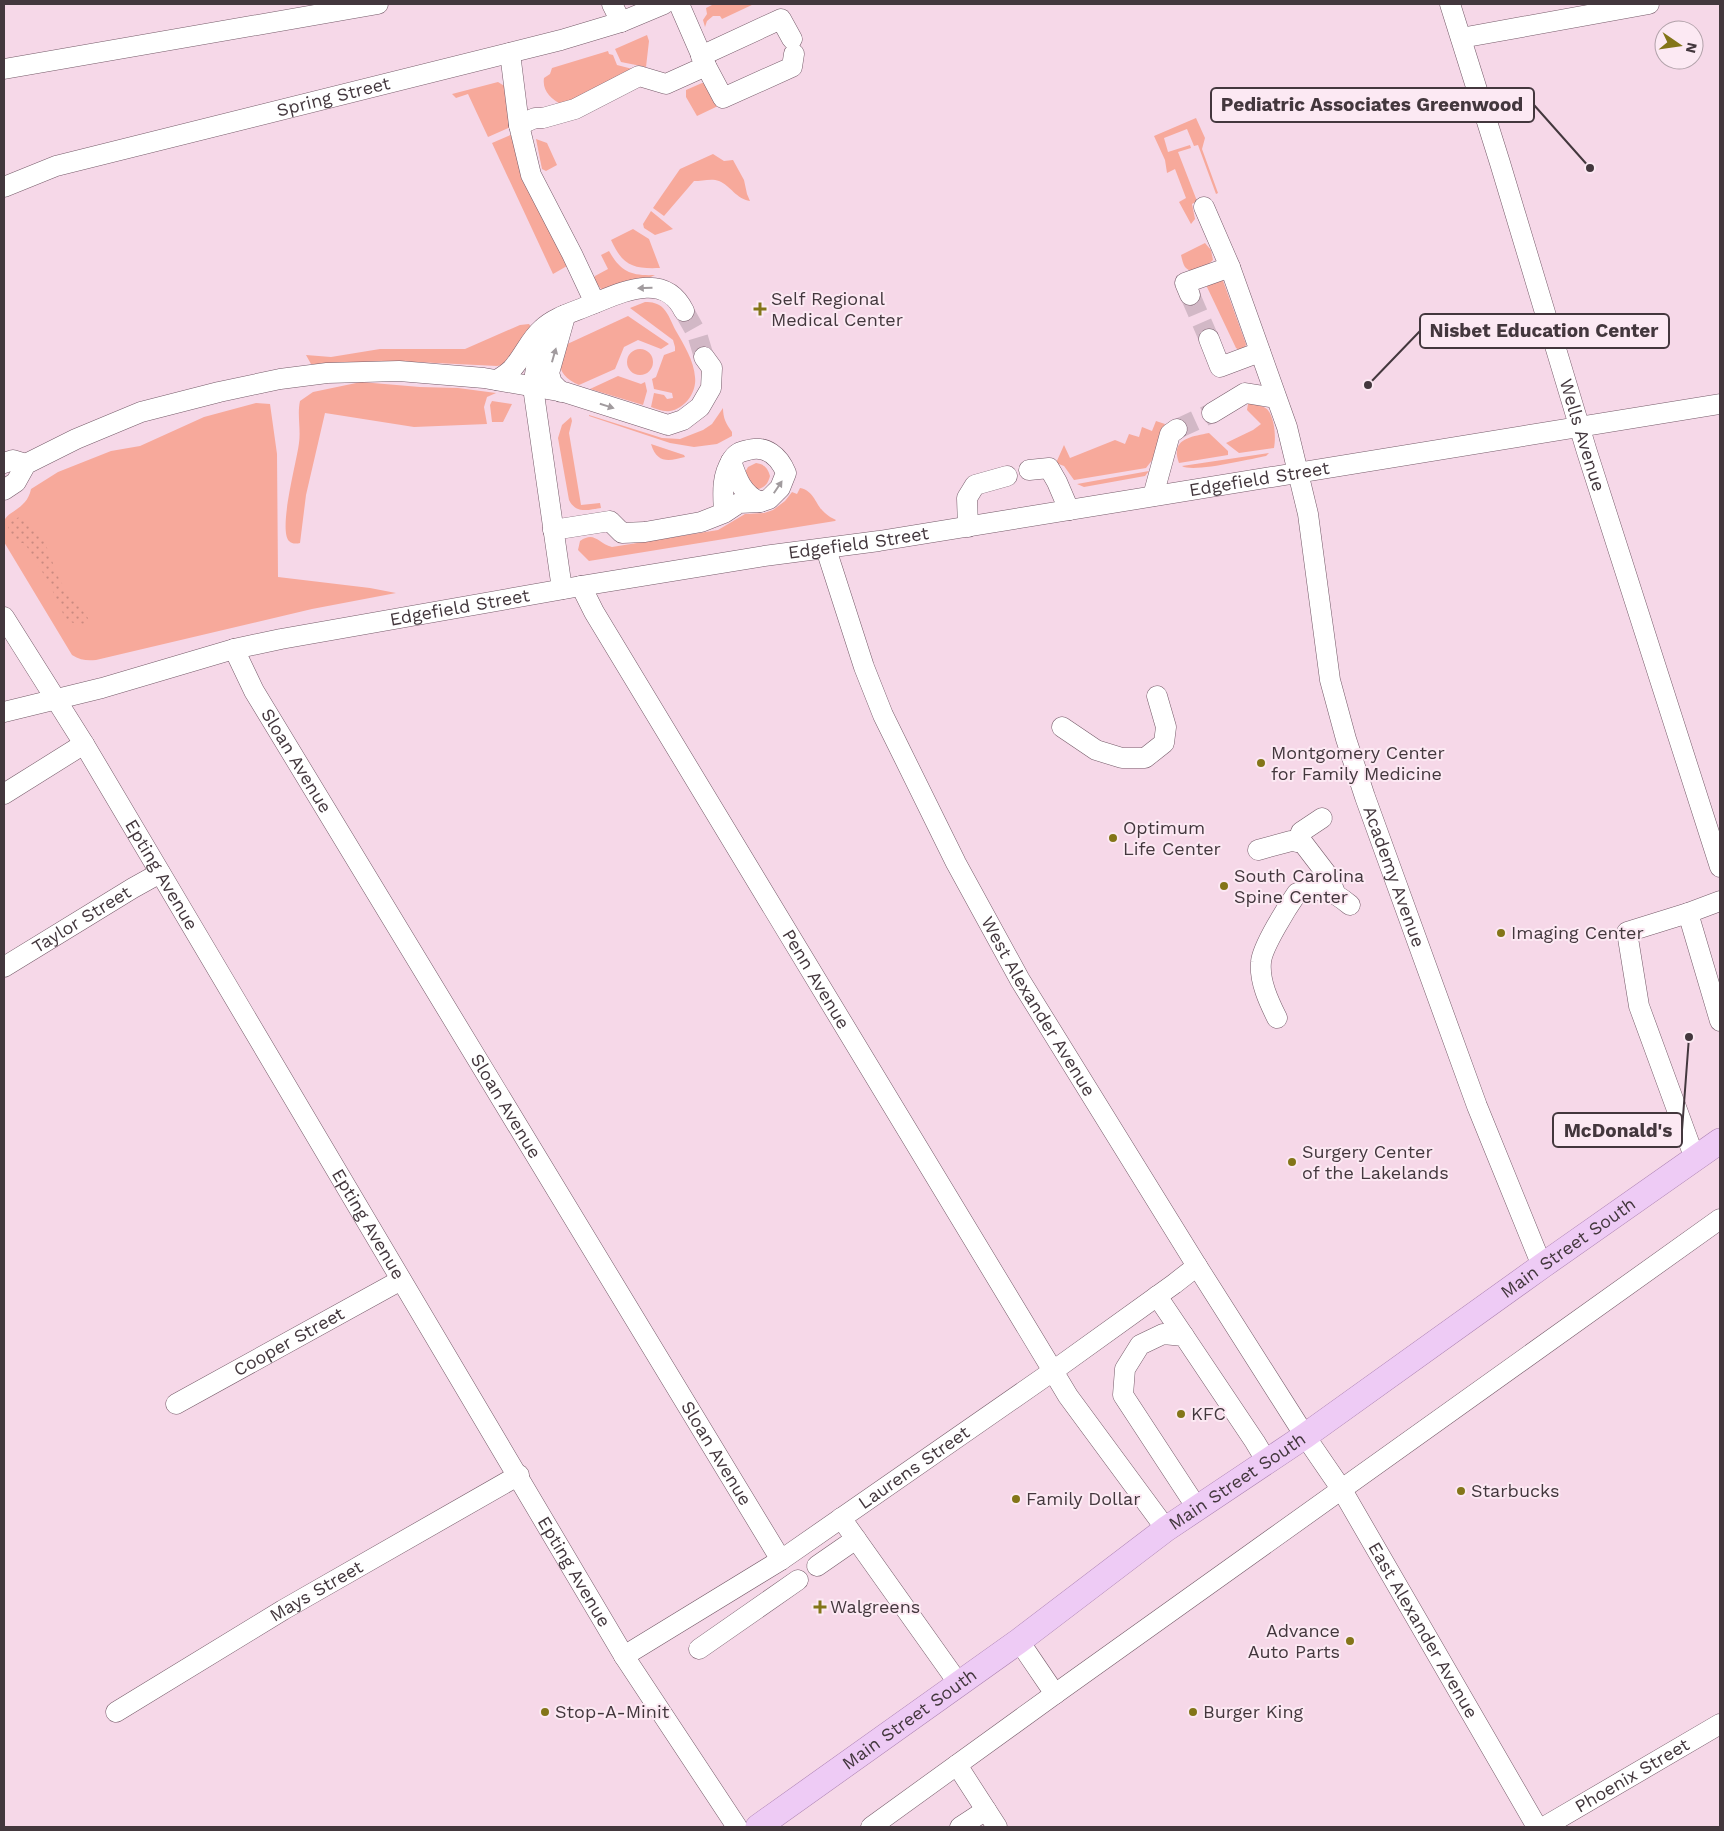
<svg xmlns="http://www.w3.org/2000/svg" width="1724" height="1831" viewBox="0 0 1724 1831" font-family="'Work Sans',sans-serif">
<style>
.grass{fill:#f7a99b}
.garden{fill:url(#garden-dots)}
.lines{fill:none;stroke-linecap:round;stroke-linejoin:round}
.minor-tunnel{stroke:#d2b8c6;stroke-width:20;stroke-dasharray:20 10;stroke-linecap:butt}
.minor-casing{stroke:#755b69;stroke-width:21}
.major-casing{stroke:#ab81b1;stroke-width:26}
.minor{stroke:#fff;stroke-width:20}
.major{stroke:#eecbf5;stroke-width:25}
.oneway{fill:#a19b9e}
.poi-dot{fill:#837518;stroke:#fce9f3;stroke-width:2}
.labels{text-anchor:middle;stroke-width:4;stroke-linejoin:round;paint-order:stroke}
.street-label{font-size:18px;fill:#43373d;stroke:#fce9f3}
.poi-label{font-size:18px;fill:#43373d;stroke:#fce9f3;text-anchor:start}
.leader{fill:none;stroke:#43373d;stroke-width:2}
.callout-dot{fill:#43373d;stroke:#fce9f3;stroke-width:2}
.callout{fill:#fce9f3;stroke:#43373d;stroke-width:2}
.callout-label{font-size:19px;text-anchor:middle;font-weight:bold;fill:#43373d}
</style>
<defs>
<pattern id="garden-dots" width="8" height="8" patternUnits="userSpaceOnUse" patternTransform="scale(1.25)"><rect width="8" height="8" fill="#f7a99b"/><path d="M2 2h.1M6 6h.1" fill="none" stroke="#ca8a80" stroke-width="1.8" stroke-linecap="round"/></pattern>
</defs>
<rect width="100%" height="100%" fill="#f6d8e8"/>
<path class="grass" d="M714,4h40l-32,15 -2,-3h-7l-6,5 -2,6 -2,-7 4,-6 -1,-6z
M647,35l2,6 -3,26 -25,-5 -6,-13z
M608,51l1,3 4,1 4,10 27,7 -82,33c-11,-6 -20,-14 -18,-27l6,-4 2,-6z
M498,82l8,5 7,39 -25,11 -20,-43 -12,4 -4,-4z
M702,83h3l13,23 -21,10 -11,-19v-7z
M1196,118l9,20 -3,11 16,44 -2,1 -18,-49 -4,1 -7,-17 -23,9 4,14 22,-7 1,3 -13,4 19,49 -5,3 3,15 -4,5 -12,-22 7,-4 -11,-29 -8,4 -2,-13 -11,-24z
M515,133l52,133 -14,8 -61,-131z
M536,139l11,4 10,22 -11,6 -4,-2z
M713,154l11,7 9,-1 11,20 3,14 3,7c-14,-2 -19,-15 -31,-20 -7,-3 -17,0 -25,0l-30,35 -11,-8 27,-39z
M651,211l22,18 -18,6 -11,-7 -1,-4z
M633,229l16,10 11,29c-27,1 -37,-2 -49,-28z
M1205,243l6,7 2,10c-5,5 -21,16 -28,7 -2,-3 -3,-8 -4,-12z
M609,251c12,21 22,25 46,24l-30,14 -23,1 -7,-8 -1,-4 1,-2 13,-7 -7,-14z
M1222,278l24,66 -1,4 -6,2 -3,-2 -29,-61v-3z
M645,302c7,0 13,1 18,6 6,6 9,16 13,23 8,14 18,30 19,46 2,15 -10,32 -25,34 -7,1 -13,-2 -19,-4l3,-14 10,2 3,4 6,-1 -1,-5 -18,-4 -2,-10 4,-2 8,-22 11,-4v-4l-2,-7 -43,-32z
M628,316l41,28 -8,5 -23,-9 -14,7 -9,22 -36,16c-20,-9 -22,-19 -16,-39z
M529,324l3,4 -29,37 -6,1 -81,-4 -101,3 -4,-1 -5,-9 25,2 49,-8h85l55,-24z
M627 362a13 13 0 1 1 26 0a13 13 0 1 1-26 0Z
M618,376l23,8 4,-2 2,9 -4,14 -53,-16z
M361,382l59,5 38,1 38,5 -9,4 -3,10 3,17 -73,3 -89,-14 -19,82 -6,48c-4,1 -8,1 -11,-2 -11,-12 8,-80 10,-98 2,-14 -2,-29 1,-42l13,-9z
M492,401l20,3 -9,18h-11l-2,-17z
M256,403l14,1 7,50 1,123 92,11 26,5 -84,16 -216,51c-9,1 -16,0 -24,-5l-68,-113c0,-6 -2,-14 0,-20 2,-11 23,-12 27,-33l27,-17 53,-21 29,-5 64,-29z
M1252,403c5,2 11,3 15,6 8,9 9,28 7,39l-35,5 -13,-10 27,-13 8,-6 -14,-14 1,-6z
M723,408c0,10 3,16 9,24v4l-15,8 -23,3 -24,-4 -81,-27v-1l73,23 18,1 23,-9 9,-6z
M571,417l1,4 -3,12 12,72 19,-2 1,5c-13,2 -25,6 -32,-8l-11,-62 4,-13z
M1156,421l9,3 -12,35 -7,9 -72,12 -10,-14 -8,-3 8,-18 6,13 45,-18 10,4 4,-10 10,3 3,-10 10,4z
M1209,433l19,18v4l-49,8c-9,-24 11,-26 30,-30z
M651,444l33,11 1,2c-16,4 -28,7 -34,-13z
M1269,453l-3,3c-16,3 -73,17 -84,10z
M756,463c8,1 12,5 14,13 -2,8 -6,13 -15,13l-11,-15 4,-7z
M1149,471l-4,5 -61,11 -7,-3z
M800,488c15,3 15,17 25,25 3,3 7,5 11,7l-1,1 -246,40 -11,-11 2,-9c15,-10 17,2 32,6l106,-17 27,-16 19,-1 9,-3 12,-9 7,-9 5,2z"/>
<path class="garden" d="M20,517l7,3 16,18 17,43 28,37 1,6 -16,-1 -8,-5 -16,-35 -22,-36 -4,-4c-18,1 -21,-22 -3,-26z"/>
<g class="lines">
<path class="minor-tunnel" d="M1190,295l19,44
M684,311l13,23 7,23
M1177,429l35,-16"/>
<defs>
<g id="minor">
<path d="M612,4l9,18"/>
<path id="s1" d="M1450,4l50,159 87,289 133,415"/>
<path d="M1461,38l188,-34"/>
<path d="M510,53l9,72 12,50 41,79 23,49"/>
<path d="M701,56l80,-37 11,20"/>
<path d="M706,66l17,32 69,-31 2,-13"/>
<path d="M4,69l374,-65"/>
<path d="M519,125l16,-7h8l32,-9 64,-33 27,8 40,-18 -27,-62"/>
<path id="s2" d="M4,187l52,-21 505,-126 60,-18 43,-18"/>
<path id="s3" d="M1204,207l26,60 57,160 21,87 22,166 16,59 19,58 112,309 65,160"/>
<path d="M1190,295l-5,-12 45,-16"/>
<path d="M1209,339l11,28 40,-15"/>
<path d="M497,380c5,-3 11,-7 15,-11 11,-12 18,-30 30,-40 12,-12 32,-17 48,-24 31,-12 74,-35 94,6"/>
<path d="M561,392l-9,-9 -3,-10 15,-53"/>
<path d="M1212,413l33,-20 31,5"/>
<path d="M731,461c6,18 11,33 29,41"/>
<path d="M4,463l9,-3 13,4"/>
<path d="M1029,470l20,-2 8,14 12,28"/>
<path d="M4,490l12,-8 10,-18 50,-25 65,-27 78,-20 61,-13 47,-6 72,-2 85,7 80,14 104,33 15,-5 17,-13 11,-19 1,-20 -8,-11"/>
<path d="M1153,496l17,-62 7,-5"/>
<path d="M968,527l-1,-29 8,-13 32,-9"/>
<path d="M553,530l57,-9 12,12 23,-1 56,-10 23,-9 15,-10 21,-1 9,-3 11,-11 6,-15c-7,-17 -20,-28 -38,-23 -8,2 -12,3 -16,10 -11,17 -9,34 -8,53"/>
<path id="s4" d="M826,549l38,118 19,48 73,148 64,117 177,286 108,170 37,54 195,337"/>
<path id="s5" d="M581,586l13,26 459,759 15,25 98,133"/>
<path d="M562,589l-29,-202 7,-44 25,-28"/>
<path id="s6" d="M4,617l80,127 540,912 113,171"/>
<path id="s7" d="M234,649l20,42 527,869"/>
<path id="s8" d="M4,712l98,-24 132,-39 47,-10 300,-53 183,-30 115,-15 841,-137"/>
<path d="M1062,727l34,23 26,8h23l19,-15 2,-16 -9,-31"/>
<path d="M4,794l80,-50"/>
<path d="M1298,842l3,-10 21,-14"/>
<path d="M1258,850l33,-9 12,2 26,34 6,16"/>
<path d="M1688,913l32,-12"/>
<path id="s9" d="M4,967l129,-79 27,-15"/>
<path d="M1277,1018c-8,-16 -18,-37 -16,-56 1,-15 27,-56 36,-69 27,-6 32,-5 53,12"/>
<path d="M1695,1159l-56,-153 -12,-74 61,-19 32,108"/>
<path d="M1157,1296l27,40"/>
<path id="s10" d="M176,1404l225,-124"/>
<path d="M1197,1508l-74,-113 2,-26 15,-24 23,-11 21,2 71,106 12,20"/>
<path d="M841,1518l118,166"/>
<path d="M817,1566l39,-27"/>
<path d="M1019,1641l36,53"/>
<path d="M699,1649l99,-69"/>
<path id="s11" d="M624,1656l157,-96 272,-189 121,-87 23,-18"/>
<path id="s12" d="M116,1712l167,-102 236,-135"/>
<path d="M957,1765l40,62"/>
<path d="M871,1827l184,-133 665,-475"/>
<path d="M960,1827l26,-17"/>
<path id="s13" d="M1544,1827l176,-103"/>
</g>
<g id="major">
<path id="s14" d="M758,1827l261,-186 147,-112 139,-93 237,-170 178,-125"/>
</g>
</defs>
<use href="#minor" class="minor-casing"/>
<use href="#major" class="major-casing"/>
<use href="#minor" class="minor"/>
<use href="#major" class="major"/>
</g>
<defs><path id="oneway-solid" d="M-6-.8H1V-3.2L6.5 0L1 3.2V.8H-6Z" transform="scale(1.25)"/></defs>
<g class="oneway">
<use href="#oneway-solid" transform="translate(645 288) rotate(178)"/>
<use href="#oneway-solid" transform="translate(554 355) rotate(-74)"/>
<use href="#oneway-solid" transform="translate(607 406) rotate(17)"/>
<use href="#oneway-solid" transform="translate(778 487) rotate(-56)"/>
</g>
<g class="poi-dot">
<path d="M757.5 301.5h5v5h5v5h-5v5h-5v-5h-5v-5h5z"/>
<circle cx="1261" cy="763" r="5"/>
<circle cx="1113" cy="838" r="5"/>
<circle cx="1224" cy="886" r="5"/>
<circle cx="1501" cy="933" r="5"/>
<circle cx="1292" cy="1162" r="5"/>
<circle cx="1181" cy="1414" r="5"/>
<circle cx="1461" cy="1491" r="5"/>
<circle cx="1016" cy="1499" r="5"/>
<path d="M817.5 1599.5h5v5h5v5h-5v5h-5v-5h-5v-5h5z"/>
<circle cx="1350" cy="1641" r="5"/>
<circle cx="545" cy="1712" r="5"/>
<circle cx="1193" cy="1712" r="5"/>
</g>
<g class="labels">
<g class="street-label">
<text dy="6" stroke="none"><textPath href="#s2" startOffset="342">Spring Street</textPath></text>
<text dy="6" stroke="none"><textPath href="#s1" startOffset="451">Wells Avenue</textPath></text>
<text dy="6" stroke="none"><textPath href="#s8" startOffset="1278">Edgefield Street</textPath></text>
<text dy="6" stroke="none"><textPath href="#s8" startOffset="872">Edgefield Street</textPath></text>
<text dy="6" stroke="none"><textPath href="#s8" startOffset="468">Edgefield Street</textPath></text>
<text dy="6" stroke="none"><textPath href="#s7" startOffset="128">Sloan Avenue</textPath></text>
<text dy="6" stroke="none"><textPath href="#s6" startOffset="302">Epting Avenue</textPath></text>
<text dy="6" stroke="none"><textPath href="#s3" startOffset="699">Academy Avenue</textPath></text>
<text dy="6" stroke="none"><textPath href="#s9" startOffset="91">Taylor Street</textPath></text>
<text dy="6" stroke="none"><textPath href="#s5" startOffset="458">Penn Avenue</textPath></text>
<text dy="6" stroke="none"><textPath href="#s4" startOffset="506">West Alexander Avenue</textPath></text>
<text dy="6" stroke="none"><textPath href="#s7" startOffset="532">Sloan Avenue</textPath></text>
<text dy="6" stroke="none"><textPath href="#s6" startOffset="708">Epting Avenue</textPath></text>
<text dy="6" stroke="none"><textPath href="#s14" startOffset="996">Main Street South</textPath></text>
<text dy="6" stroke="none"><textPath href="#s10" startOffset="129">Cooper Street</textPath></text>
<text dy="6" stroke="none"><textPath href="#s7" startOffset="938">Sloan Avenue</textPath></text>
<text dy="6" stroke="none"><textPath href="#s11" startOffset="346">Laurens Street</textPath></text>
<text dy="6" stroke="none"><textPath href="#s14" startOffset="591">Main Street South</textPath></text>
<text dy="6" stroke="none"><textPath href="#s6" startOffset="1112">Epting Avenue</textPath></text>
<text dy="6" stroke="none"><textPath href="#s12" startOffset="234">Mays Street</textPath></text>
<text dy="6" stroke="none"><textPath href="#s4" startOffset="1239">East Alexander Avenue</textPath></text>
<text dy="6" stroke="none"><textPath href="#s14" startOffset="186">Main Street South</textPath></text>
<text dy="6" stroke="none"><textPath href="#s13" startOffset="102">Phoenix Street</textPath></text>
</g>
<g class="poi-label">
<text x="771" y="305">Self Regional<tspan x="771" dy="21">Medical Center</tspan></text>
<text x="1271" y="759">Montgomery Center<tspan x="1271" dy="21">for Family Medicine</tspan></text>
<text x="1123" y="834">Optimum<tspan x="1123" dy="21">Life Center</tspan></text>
<text x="1234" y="882">South Carolina<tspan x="1234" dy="21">Spine Center</tspan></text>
<text x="1511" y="939">Imaging Center</text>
<text x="1302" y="1158">Surgery Center<tspan x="1302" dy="21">of the Lakelands</tspan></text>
<text x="1191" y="1420">KFC</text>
<text x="1471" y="1497">Starbucks</text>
<text x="1026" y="1505">Family Dollar</text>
<text x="830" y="1613">Walgreens</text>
<text x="1340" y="1637" text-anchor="end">Advance<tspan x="1340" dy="21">Auto Parts</tspan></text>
<text x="555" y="1718">Stop-A-Minit</text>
<text x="1203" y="1718">Burger King</text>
</g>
</g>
<path class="leader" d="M1590 168L1534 105M1368 385L1420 331M1689 1037L1682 1130"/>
<g class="callout-dot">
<circle cx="1590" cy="168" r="5"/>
<circle cx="1368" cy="385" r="5"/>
<circle cx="1689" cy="1037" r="5"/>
</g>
<g class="callout">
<rect x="1211" y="88" width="323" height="34" rx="5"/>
<rect x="1420" y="314" width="249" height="34" rx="5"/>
<rect x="1553" y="1113" width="129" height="34" rx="5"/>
</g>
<g class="callout-label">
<text x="1372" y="111">Pediatric Associates Greenwood</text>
<text x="1544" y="337">Nisbet Education Center</text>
<text x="1618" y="1137">McDonald's</text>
</g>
<rect width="1724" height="1831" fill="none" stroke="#43373d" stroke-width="10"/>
<g transform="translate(1679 45) rotate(103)"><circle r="24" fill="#fce9f3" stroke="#b2a2aa"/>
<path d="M0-4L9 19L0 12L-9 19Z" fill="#837518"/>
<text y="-8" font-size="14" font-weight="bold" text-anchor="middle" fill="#43373d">N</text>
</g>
</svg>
